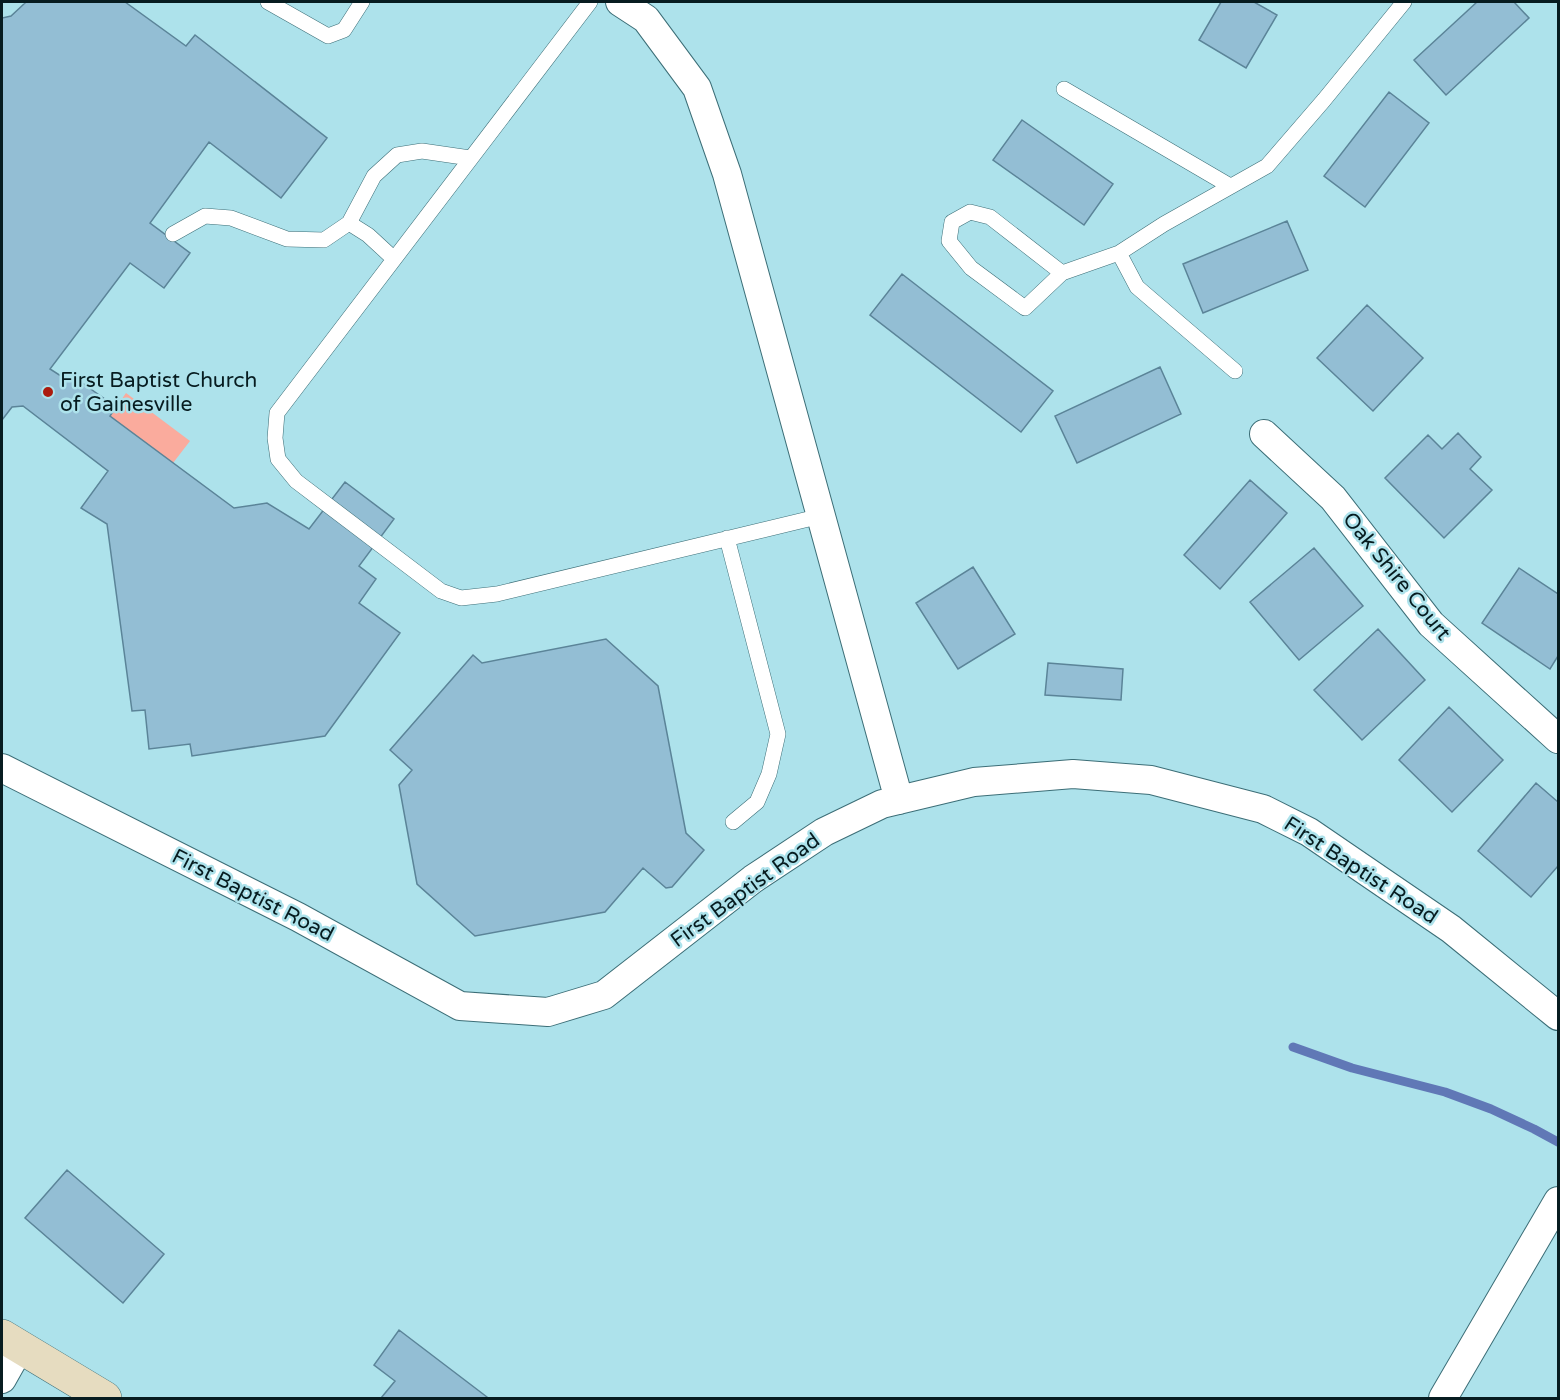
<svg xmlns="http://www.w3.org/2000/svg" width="1560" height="1400" viewBox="0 0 1560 1400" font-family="'Varela Round',sans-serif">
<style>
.green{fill:#faab9d}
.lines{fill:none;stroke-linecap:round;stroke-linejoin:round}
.stream{stroke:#6078b6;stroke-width:9}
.building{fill:#93bed4;stroke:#5b8498;stroke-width:1.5}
.lane-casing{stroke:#3c6e77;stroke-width:16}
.street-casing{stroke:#3c6e77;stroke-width:30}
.secondary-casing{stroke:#3c6e77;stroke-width:34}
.lane{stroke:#fff;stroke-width:15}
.street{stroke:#fff;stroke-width:28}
.secondary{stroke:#e6dcc0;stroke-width:33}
.poi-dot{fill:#ab1b0e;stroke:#ade2eb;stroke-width:2}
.labels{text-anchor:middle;stroke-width:5;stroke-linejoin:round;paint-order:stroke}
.poi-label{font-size:21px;fill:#071c20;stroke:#ade2eb;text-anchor:start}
.street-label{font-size:21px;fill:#071c20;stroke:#ade2eb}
</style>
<rect width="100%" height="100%" fill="#ade2eb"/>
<path class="green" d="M126,393l64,48 -17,22 -63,-47z"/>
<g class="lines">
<path class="stream" d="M1293,1047l59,21 93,24 46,17 43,20 24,13"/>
</g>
<path class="building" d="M23,2h102l61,44 9,-11 132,103 -46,60 -72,-56 -59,81 40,30 -26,35 -34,-25 -80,106 14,9 4,-5 48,34 -6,9 124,92 33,-5 42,26 36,-47 49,37 -35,47 17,13 -17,24 41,30 -75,103 -133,20 -2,-12 -41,5 -4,-39 -13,1 -25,-187 -26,-16 27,-37 -85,-65 -11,1 -10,13v-402l9,-2 14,-13z
M1221,2h33l23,13 -31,53 -47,-28z
M1477,2h37l15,16 -83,77 -32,-35z
M1389,92l40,31 -64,84 -41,-31z
M1022,120l91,64 -29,41 -91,-65z
M1287,221l21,49 -105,43 -20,-49z
M902,274l151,117 -32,41 -151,-117z
M1367,305l56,53 -50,53 -56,-53z
M1160,367l21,47 -104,49 -22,-47z
M1458,433l23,24 -11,12 22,21 -48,48 -59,-60 43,-43 14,14z
M1250,480l37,33 -67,76 -36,-34z
M1314,548l49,58 -64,54 -49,-58z
M973,567l42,67 -57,35 -42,-66z
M1519,568l39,26v62l-8,13 -68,-46z
M1378,629l47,51 -63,60 -48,-50z
M606,639l52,47 28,147 18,17 -32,37 -6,1 -23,-20 -38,44 -130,24 -58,-52 -18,-99 13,-15 -22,-20 83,-95 9,8z
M1048,663l75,6 -2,31 -76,-5z
M1449,707l54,53 -51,52 -53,-52z
M1536,783l22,19v64l-27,31 -53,-46z
M67,1170l97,84 -41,49 -98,-85z
M399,1330l88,67 -1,1h-105l14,-17 -21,-16z"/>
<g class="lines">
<defs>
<path id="lane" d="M268,2l60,34 16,-6 18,-28
M590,2l-313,411 -2,25 3,21 18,22 145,110 20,7 36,-4 324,-78
M1064,89l166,97
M349,223l19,12 26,24
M173,234l32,-18 26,2 56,21 37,1 25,-17 25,-47 23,-21 25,-4 48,7
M1062,273l-37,35 -54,-40 -22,-27 3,-19 18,-10 20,5 72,56 57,-20
M1235,371l-98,-84 -18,-34 45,-29 103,-58 57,-66 80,-98
M727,538l51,196 -9,40 -12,28 -24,20"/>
<path id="street" d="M620,2l26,17 51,69 30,86 172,626
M1264,434l69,64 98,126 127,115
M2,768l296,149 162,89 88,6 56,-17 149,-116 71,-47 58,-28 92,-22 99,-8 78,6 112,29 46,23 142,97 107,87
M2,1379l18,-32
M1443,1398l115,-197"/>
<path id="secondary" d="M2,1336l103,62"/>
</defs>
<use href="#lane" class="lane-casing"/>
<use href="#street" class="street-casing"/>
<use href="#secondary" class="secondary-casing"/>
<use href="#lane" class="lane"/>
<use href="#street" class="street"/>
<use href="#secondary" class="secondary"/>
</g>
<circle class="poi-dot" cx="48" cy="392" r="6"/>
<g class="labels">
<g class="poi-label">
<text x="60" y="387">First Baptist Church<tspan x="60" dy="24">of Gainesville</tspan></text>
</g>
<g class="street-label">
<text transform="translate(1397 576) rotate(51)" y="7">Oak Shire Court</text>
<text transform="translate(1361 870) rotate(33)" y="7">First Baptist Road</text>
<text transform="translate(745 890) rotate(-36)" y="7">First Baptist Road</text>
<text transform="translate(253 895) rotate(27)" y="7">First Baptist Road</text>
</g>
</g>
<rect width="1560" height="1400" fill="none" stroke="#071c20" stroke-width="6"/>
</svg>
